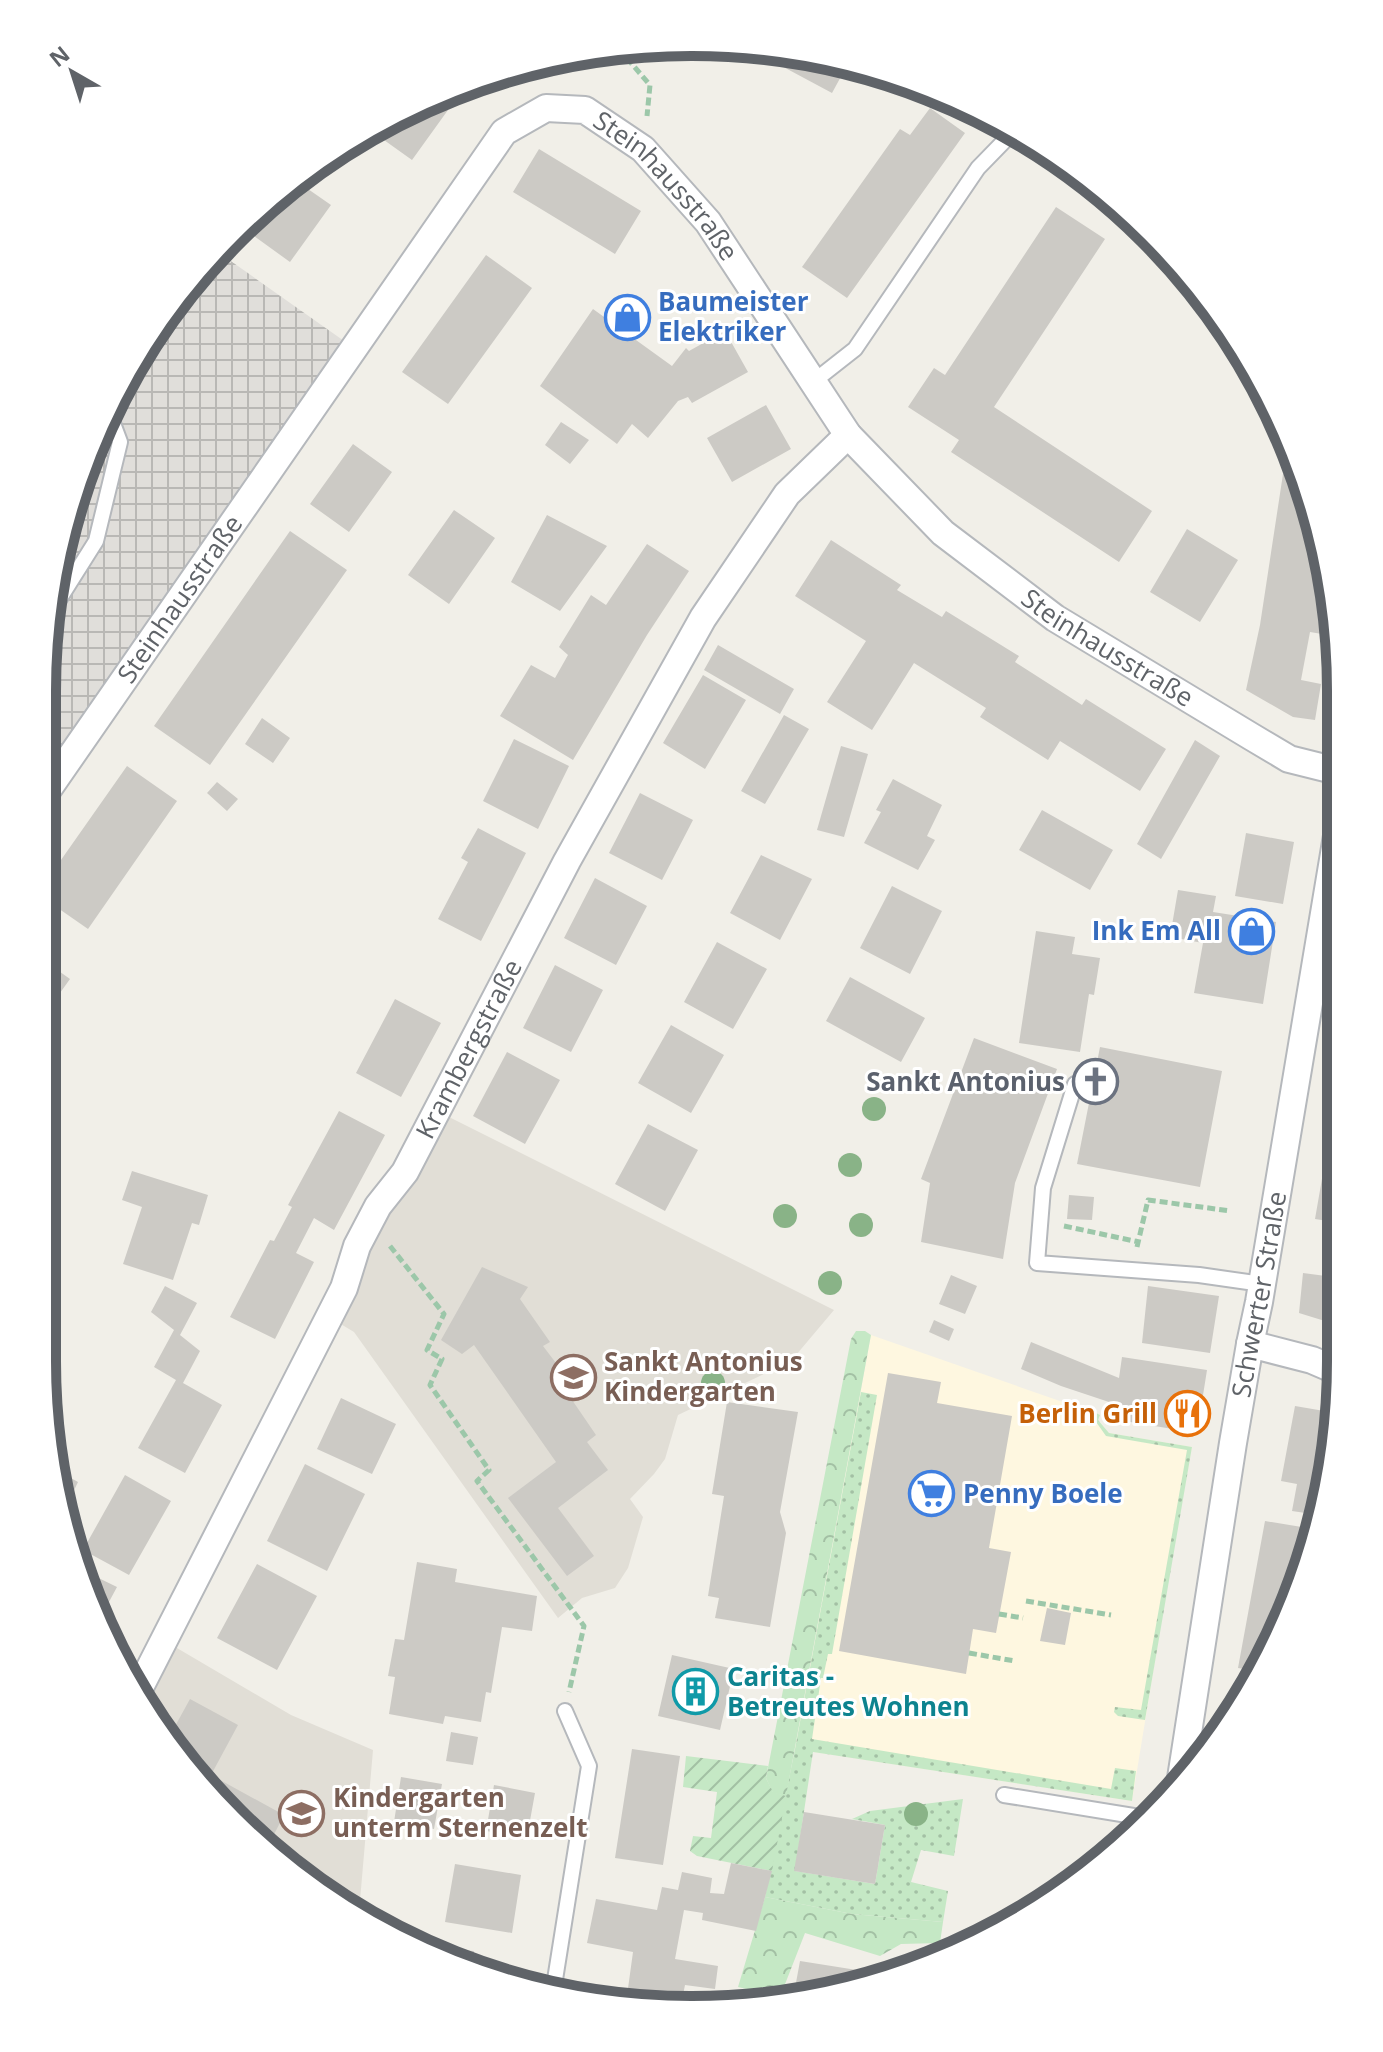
<svg xmlns="http://www.w3.org/2000/svg" width="1383" height="2052" viewBox="0 0 1383 2052" font-family="'Open Sans',sans-serif">
<style>
.commercial{fill:#fef7e0}
.industrial{fill:url(#industrial-grid)}
.education{fill:#e1ded6}
.grass{fill:url(#grass-dots)}
.forest{fill:url(#forest-crowns)}
.garden{fill:url(#garden-furrows)}
.building{fill:#cccac5}
.lines{fill:none;stroke-linecap:round;stroke-linejoin:round}
.lane-casing{stroke:#b5b8bc;stroke-width:18}
.street-casing{stroke:#b5b8bc;stroke-width:30}
.path{stroke:#9cc7a9;stroke-width:5;stroke-dasharray:8 4;stroke-linecap:butt}
.lane{stroke:#fff;stroke-width:14}
.street{stroke:#fff;stroke-width:26}
.tree{fill:#89b387}
.labels{text-anchor:middle;stroke-width:6;stroke-linejoin:round;paint-order:stroke}
.street-label{font-size:26px;fill:#5f6368;stroke:#fff}
.shop-label{font-size:26px;font-weight:bold;fill:#366cbe;stroke:#fff;text-anchor:start}
.worship-label{font-size:26px;font-weight:bold;fill:#5b616d;stroke:#fff;text-anchor:end}
.education-label{font-size:26px;font-weight:bold;fill:#785e54;stroke:#fff;text-anchor:start}
.food-label{font-size:26px;font-weight:bold;fill:#c56008;stroke:#fff;text-anchor:end}
.culture-label{font-size:26px;font-weight:bold;fill:#0d838f;stroke:#fff;text-anchor:start}
.rim{fill:none;stroke:#5f6368;stroke-width:10}
</style>
<defs>
<pattern id="industrial-grid" width="8" height="8" patternUnits="userSpaceOnUse" patternTransform="scale(2)"><rect width="8" height="8" fill="#e0deda"/><path d="M0 4h8M4 0v8" fill="none" stroke="#b9b8b5"/></pattern>
<pattern id="grass-dots" width="8" height="8" patternUnits="userSpaceOnUse" patternTransform="scale(2)"><rect width="8" height="8" fill="#c5e8c5"/><path d="M2 2h.1M6 6h.1" fill="none" stroke="#a3c0a4" stroke-width="1.8" stroke-linecap="round"/></pattern>
<pattern id="forest-crowns" width="20" height="18" patternUnits="userSpaceOnUse" patternTransform="scale(2)"><rect width="20" height="18" fill="#c5e8c5"/><path d="M2 6a3 3 0 1 1 6 0M12 15a3 3 0 1 1 6 0" fill="none" stroke="#a3c0a4"/></pattern>
<pattern id="garden-furrows" width="10" height="10" patternUnits="userSpaceOnUse" patternTransform="scale(2)"><rect width="10" height="10" fill="#c5e8c5"/><path d="M-1 1l2-2M0 10L10 0M9 11l2-2" fill="none" stroke="#a3c0a4"/></pattern>
</defs>
<rect width="100%" height="100%" fill="#f1efe8"/>
<path class="commercial" d="M871,1335l229,80 -2,5 11,13 83,14 -19,104 -41,250 -337,-52z"/>
<path class="industrial" d="M218,252l136,96 -312,450v-107l12,-126 55,-161z"/>
<path class="education" d="M437,1111l397,199 -43,51 -113,54 -13,44 -11,15 -24,25 13,18 -15,51 -13,20 -33,10 -24,20 -204,-286 -25,-15z
M165,1641l126,74 82,35 -14,162 -63,-37 -144,-153 -15,-29z"/>
<path class="grass" d="M861,1392l16,3 -45,259h-4l-5,24h-2l-9,61 299,50 4,-21 21,3 -4,30 -319,-49 -18,119 80,13 10,-59 -33,-6 18,-8 93,-12 -9,57 -33,-6 -10,32 37,9 -5,31 -91,-8 -87,-17 30,-148z
M1096,1413l4,2 -2,5 11,13 83,14 -47,273 -27,-4 -4,-4 1,-5 26,3 46,-260 -81,-14 -12,-17z"/>
<path class="forest" d="M856,1331h9l6,4 -85,461 -13,-3 -7,-15 85,-439z
M765,1897l87,17 91,8 -3,21 -39,1 -21,12 -75,-23 -25,64 -42,-10z"/>
<path class="garden" d="M686,1756l82,10 -2,12 7,14 13,4 -14,75 -75,-15 -7,-5 3,-15 18,2 6,-46 -34,-5z"/>
<path class="building" d="M691,42l14,1 17,2 -5,12 -35,-14z
M748,48l70,6 44,14 -5,10 -13,-7 -12,22z
M441,92l-6,9 13,9 -36,50 -42,-30z
M930,108l35,25 -118,165 -45,-31 98,-138 10,6z
M539,149l102,62 -26,43 -102,-62z
M295,180l36,25 -41,57 -50,-36z
M1056,207l49,32 -111,168 158,104 -33,51 -168,-110 8,-12 -51,-33 26,-39 11,7z
M486,255l46,33 -84,116 -46,-32z
M593,309l79,57 14,-18 3,3 36,-20 23,41 -56,31 -4,-6 -10,4 -30,37 -16,-14 -15,20 -77,-58z
M766,405l25,44 -59,33 -25,-44z
M561,422l28,18 -19,24 -25,-19z
M353,444l39,28 -43,60 -39,-28z
M1283,474l19,3 26,87 2,17 -8,53 -12,-2 -9,48 20,4 -6,36 -22,-3 -47,-27 14,-65z
M454,510l41,28 -46,66 -41,-29z
M547,515l60,31 -47,65 -49,-29z
M1187,529l51,31 -38,62 -50,-30z
M290,531l57,39 -137,195 -56,-39z
M831,540l70,45 -4,5 45,27 4,-6 73,45 -4,6 67,43 4,-6 80,50 -26,42 -80,-50 -12,19 -68,-43 6,-9 -72,-45 -42,67 -45,-28 39,-61 -71,-45z
M647,544l42,27 -42,64 -74,125 -73,-44 31,-51 24,13 13,-23 -9,-8 32,-52 15,10z
M718,645l76,44 -14,25 -76,-44z
M703,675l43,25 -41,69 -42,-26z
M784,715l25,14 -44,75 -24,-13z
M262,718l28,20 -17,25 -28,-19z
M514,739l55,27 -31,63 -55,-28z
M1195,740l25,16 -59,103 -24,-15z
M841,746l27,8 -24,83 -27,-7z
M127,766l50,35 -89,128 -46,-32v-10z
M893,779l49,26 -15,31 8,4 -17,30 -54,-27 17,-31 -5,-2z
M217,782l21,17 -11,12 -20,-18z
M640,793l53,27 -31,60 -53,-27z
M1042,810l71,40 -23,40 -71,-40z
M478,828l48,25 -45,88 -43,-22 30,-57 -7,-4z
M1246,833l48,9 -11,62 -48,-8z
M761,855l51,24 -32,61 -50,-27z
M595,878l52,28 -31,59 -52,-27z
M892,886l50,25 -32,63 -50,-26z
M1178,890l38,6 -3,16 63,10 -13,82 -69,-11 9,-50 -33,-6z
M1036,931l39,6 -3,17 28,4 -6,37 -5,-1 -9,58 -61,-9z
M717,942l50,27 -34,60 -49,-27z
M42,959l28,20 -28,39z
M555,965l48,25 -32,62 -48,-24z
M850,977l75,41 -24,44 -75,-41z
M395,999l46,24 -40,74 -45,-24z
M671,1025l53,30 -33,58 -53,-30z
M974,1038l83,31 -42,114 -12,76 -82,-17 9,-59 -9,-4z
M1100,1047l122,24 -22,116 -123,-23z
M507,1052l53,28 -35,64 -52,-28z
M1340,1075h1v148l-26,-4z
M339,1111l46,24 -51,95 -20,-12 -18,35 18,9 -39,77 -45,-22 40,-77 4,1 18,-34 -4,-2z
M648,1124l50,26 -33,61 -50,-27z
M132,1171l76,24 -9,30 -7,-2 -19,57 -50,-16 19,-57 -20,-7z
M1069,1195l25,2 -2,23 -25,-1z
M482,1267l46,20 -8,12 30,43 -7,4 32,42 -7,6 28,41 -9,7 21,28 -50,38 36,48 -27,20 -59,-78 48,-36 -82,-117 -12,9 -21,-14z
M1303,1273l38,5v48l-42,-13z
M951,1275l26,11 -12,28 -26,-10z
M165,1286l32,17 -17,32 20,16 -17,32 39,22 -37,68 -47,-25 38,-68 -22,-13 20,-37 -23,-18z
M1148,1286l71,10 -9,57 -68,-10z
M934,1320l20,9 -5,12 -20,-9z
M1031,1342l88,36 3,-21 85,13 -10,63 -85,-14 3,-15 -54,-18 -40,-17z
M888,1373l53,9 -4,21 75,13 -23,132 22,4 -15,81 -23,-4 -7,45 -127,-23z
M341,1398l55,26 -24,50 -55,-25z
M727,1402l71,10 -18,100 6,21 -16,94 -55,-9 4,-20 -11,-2 16,-100 -12,-2z
M1295,1406l41,7 -7,74 -1,2h-3l-6,26 -27,-4 5,-27 -16,-3z
M305,1464l60,30 -38,77 -60,-30z
M60,1472l18,10 -12,25z
M125,1475l46,26 -42,74 -46,-25z
M1265,1521l49,8 -40,119 -17,23 -19,-3z
M417,1562l40,7 -2,13 82,14 -5,35 -30,-4 -11,66 -5,-1 -5,30 -36,-6 -2,8 -54,-10 6,-37 -7,-1 7,-37 9,1z
M257,1564l60,32 -40,74 -60,-32z
M76,1567l41,20 -14,26 -6,-3z
M1047,1608l24,5 -6,32 -25,-4z
M672,1655l62,14 -14,61 -62,-14z
M190,1699l48,26 -27,50 73,40 -16,31 -100,-107z
M451,1732l27,5 -5,28 -27,-4z
M632,1749l48,7 -17,109 -48,-7z
M401,1777l41,7 -8,45 -40,-7z
M494,1785l41,8 -8,44 -41,-6z
M804,1812l81,13 -10,59 -81,-13z
M731,1863l41,8 -16,60 -54,-11 1,-7 -19,-3 -9,49 43,7 -3,23 -30,-4 -4,20 -12,-2 -1,4 -19,2 -23,-6 7,-51 -46,-9 9,-44 61,11 5,-23 16,3 4,-18 30,6 -2,15 14,1z
M455,1864l66,11 -9,58 -67,-11z
M429,1948l45,3 -3,16 -28,-6 -15,-9z
M800,1961l82,13 -63,23 -26,2z"/>
<g class="lines">
<defs>
<path id="lane" d="M813,382l42,-33 123,-181 36,-37
M50,614l46,-73 24,-99 -9,-24 -5,-5
M1075,1084l-32,104 -6,75 162,12 63,9
M1004,1795l148,24
M554,1986l35,-220 -24,-55"/>
<g id="street">
<path id="s1" d="M42,798l462,-666 42,-24 39,2 58,39 65,73 140,213 95,98 112,85 197,119 37,22 52,13"/>
<path d="M1250,1344l62,16 28,12"/>
<path id="s2" d="M137,1693l207,-405 13,-42 21,-40 27,-34 162,-311 136,-243 84,-124 61,-59"/>
<path id="s3" d="M1181,1778l52,-335 17,-99 9,-42 82,-490"/>
</g>
</defs>
<use href="#lane" class="lane-casing"/>
<use href="#street" class="street-casing"/>
<path class="path" d="M619,49l31,36 -3,31
M1064,1226l75,16
M390,1246l54,68 -17,36 15,9 -12,26 59,85 -12,11 107,145 -15,66
M1137,1247l11,-47 83,11
M1026,1601l85,14
M999,1614l24,4
M969,1653l46,8"/>
<use href="#lane" class="lane"/>
<use href="#street" class="street"/>
</g>
<g class="tree">
<circle cx="874" cy="1109" r="12"/>
<circle cx="850" cy="1165" r="12"/>
<circle cx="785" cy="1216" r="12"/>
<circle cx="861" cy="1225" r="12"/>
<circle cx="830" cy="1283" r="12"/>
<circle cx="713" cy="1383" r="12"/>
<circle cx="916" cy="1814" r="12"/>
</g>
<defs>
<symbol id="shop-ring" viewBox="-11 -11 22 22"><circle r="9.5" fill="#fff" stroke="#3f7fe0" stroke-width="1.5"/><path d="M-5-2.5h2.3a2.7 3.5 0 0 1 5.4 0H5L5.5 6h-11ZM-1.5-2.5h3a1.5 2.3 0 0 0-3 0Z" fill="#3f7fe0"/></symbol>
<symbol id="church-ring" viewBox="-11 -11 22 22"><circle r="9.5" fill="#fff" stroke="#6b7280" stroke-width="1.5"/><path d="M-1.2-6h2.4v3.5h3.3v2.4h-3.3V6h-2.4V-.1h-3.3v-2.4h3.3Z" fill="#6b7280"/></symbol>
<symbol id="school-ring" viewBox="-11 -11 22 22"><circle r="9.5" fill="#fff" stroke="#8d6e63" stroke-width="1.5"/><path d="M0-5L7-2L0 1L-7-2ZM-4 1L0 2.5L4 1V4Q0 6-4 4Z" fill="#8d6e63"/></symbol>
<symbol id="restaurant-ring" viewBox="-11 -11 22 22"><circle r="9.5" fill="#fff" stroke="#e8710a" stroke-width="1.5"/><path d="M-5-6h1v4h1v-4h1v4h1v-4h1v5L-1.5 .5V6h-2V.5L-5-1ZM5-6V6H3V1.5H1.5Q1.5-4 5-6Z" fill="#e8710a"/></symbol>
<symbol id="supermarket-ring" viewBox="-11 -11 22 22"><circle r="9.5" fill="#fff" stroke="#3f7fe0" stroke-width="1.5"/><path d="M-6-5.5h2.5l.6 2H6L4.5 2H-2.5L-4.4-4H-6ZM-1.5 3.2a1.3 1.3 0 1 0 .1 0ZM3 3.2a1.3 1.3 0 1 0 .1 0Z" fill="#3f7fe0"/></symbol>
<symbol id="building-ring" viewBox="-11 -11 22 22"><circle r="9.5" fill="#fff" stroke="#0f9aa8" stroke-width="1.5"/><path d="M-4-6H4V6H1V3H-1V6H-4ZM-2.5-4.3h1.7v1.8h-1.7ZM.8-4.3h1.7v1.8H.8ZM-2.5-1h1.7V.8h-1.7ZM.8-1h1.7V.8H.8Z" fill="#0f9aa8"/></symbol>
</defs>
<g fill-rule="evenodd">
<use href="#shop-ring" x="602" y="292" width="51" height="51"/>
<use href="#shop-ring" x="1226" y="906" width="51" height="51"/>
<use href="#church-ring" x="1070" y="1056" width="51" height="51"/>
<use href="#school-ring" x="548" y="1352" width="51" height="51"/>
<use href="#restaurant-ring" x="1162" y="1388" width="51" height="51"/>
<use href="#supermarket-ring" x="906" y="1468" width="51" height="51"/>
<use href="#building-ring" x="670" y="1666" width="51" height="51"/>
<use href="#school-ring" x="276" y="1788" width="51" height="51"/>
</g>
<g class="labels">
<g class="street-label">
<text dy="9" stroke="none"><textPath href="#s1" startOffset="1010">Steinhausstraße</textPath></text>
<text dy="9" stroke="none"><textPath href="#s1" startOffset="242">Steinhausstraße</textPath></text>
<text dy="9" stroke="none"><textPath href="#s1" startOffset="1658">Steinhausstraße</textPath></text>
<text dy="9" stroke="none"><textPath href="#s2" startOffset="726">Krambergstraße</textPath></text>
<text dy="9" stroke="none"><textPath href="#s3" startOffset="490">Schwerter Straße</textPath></text>
</g>
<g class="shop-label">
<text x="658" y="311">Baumeister<tspan x="658" dy="30">Elektriker</tspan></text>
<text x="1221" y="940" text-anchor="end">Ink Em All</text>
<text x="963" y="1503">Penny Boele</text>
</g>
<g class="worship-label">
<text x="1065" y="1091">Sankt Antonius</text>
</g>
<g class="education-label">
<text x="604" y="1371">Sankt Antonius<tspan x="604" dy="30">Kindergarten</tspan></text>
<text x="333" y="1807">Kindergarten<tspan x="333" dy="30">unterm Sternenzelt</tspan></text>
</g>
<g class="food-label">
<text x="1157" y="1423">Berlin Grill</text>
</g>
<g class="culture-label">
<text x="727" y="1686">Caritas -<tspan x="727" dy="30">Betreutes Wohnen</tspan></text>
</g>
</g>
<path d="M0 0H1383V2052H0ZM691 56H692A635 635 0 0 1 1327 691V1361A635 635 0 0 1 692 1996H691A635 635 0 0 1 56 1361V691A635 635 0 0 1 691 56Z" fill="#fff" fill-rule="evenodd"/>
<path class="rim" d="M691 56H692A635 635 0 0 1 1327 691V1361A635 635 0 0 1 692 1996H691A635 635 0 0 1 56 1361V691A635 635 0 0 1 691 56Z"/>
<g transform="translate(72 72) rotate(321)" stroke="#ffffff" stroke-width="6" paint-order="stroke">
<path d="M0-6L14 30L0 20L-14 30Z" fill="#5f6368"/>
<text y="-12" font-size="22" font-weight="bold" text-anchor="middle" fill="#5f6368">N</text>
</g>
</svg>
